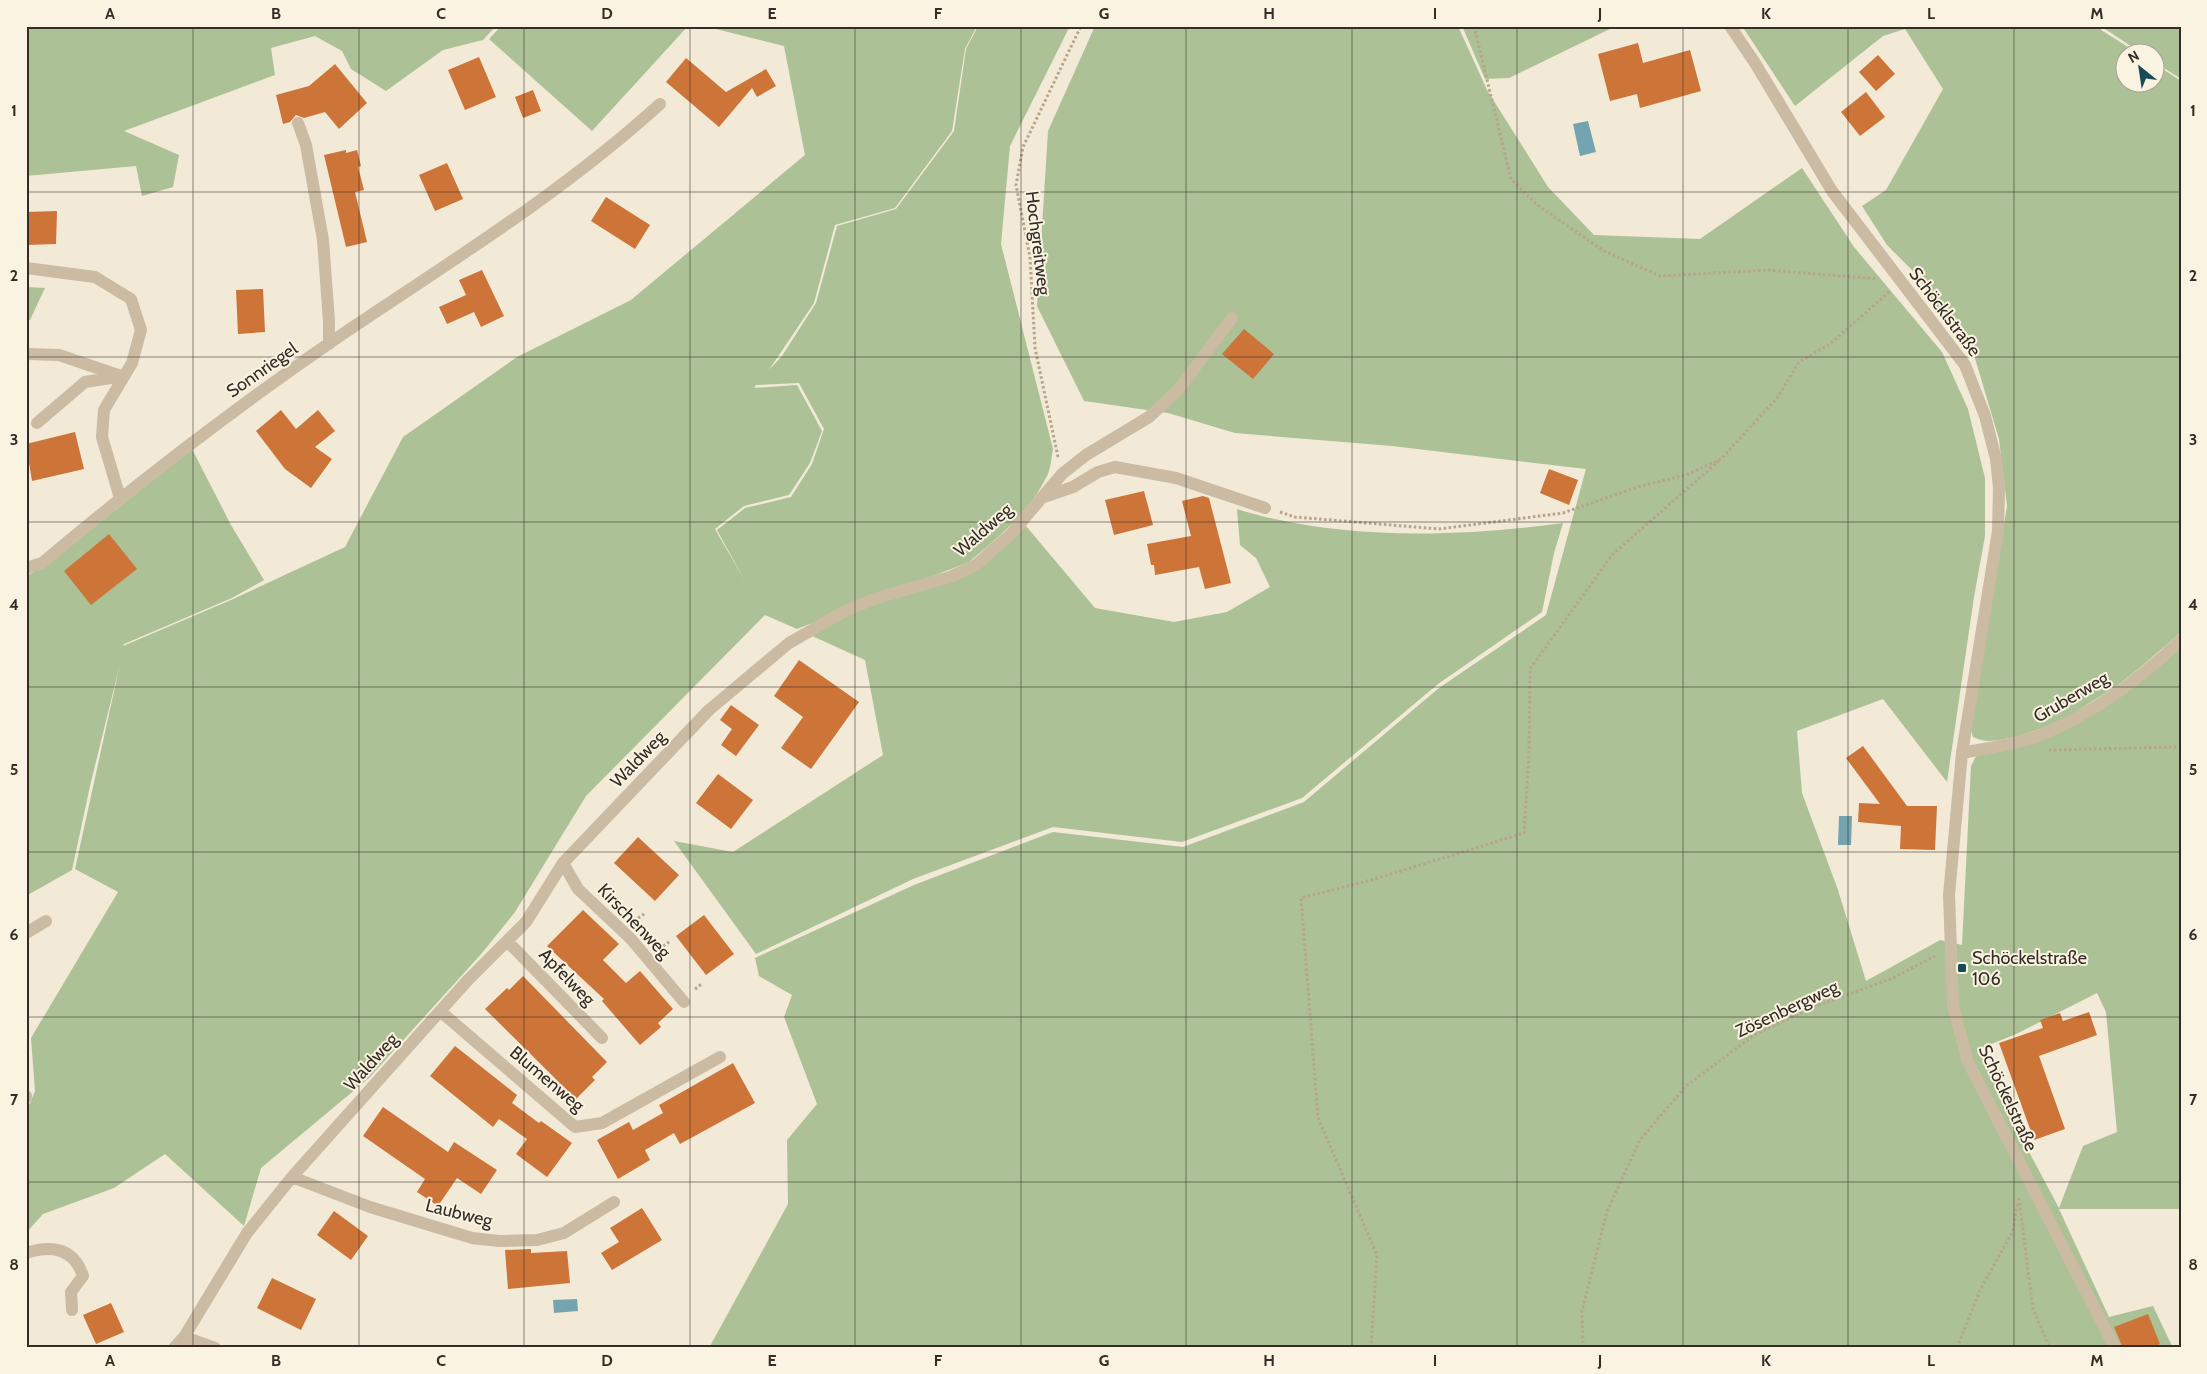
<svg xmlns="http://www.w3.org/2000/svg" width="2207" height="1374" viewBox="0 0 2207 1374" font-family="Cabin,sans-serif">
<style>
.green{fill:#acc196;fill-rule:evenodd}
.water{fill:#74a4b0}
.building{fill:#cd7439}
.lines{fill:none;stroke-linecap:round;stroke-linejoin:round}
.path{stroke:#b6a58c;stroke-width:3;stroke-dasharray:2.5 2.5;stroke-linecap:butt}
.minor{stroke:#cabba2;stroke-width:12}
.grid{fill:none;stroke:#342c25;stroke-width:1;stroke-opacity:0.55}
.poi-dot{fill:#184a58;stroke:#faf3e2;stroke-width:2}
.labels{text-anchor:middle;stroke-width:4;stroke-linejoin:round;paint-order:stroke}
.street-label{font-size:18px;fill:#342c25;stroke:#faf3e2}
.poi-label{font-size:18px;fill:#342c25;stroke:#faf3e2;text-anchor:start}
.neatline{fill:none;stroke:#342c25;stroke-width:2}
.grid-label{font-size:16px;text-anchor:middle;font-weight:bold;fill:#342c25}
</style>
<rect width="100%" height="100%" fill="#f2e9d6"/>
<path class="green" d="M26,26h470l-13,14 -40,10 -57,41 -35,-22 -9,-18 -27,-15 -44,12 4,27 -151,56 55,24 -6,32 -31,9 -6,-30 -110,10z
M501,26h187l-96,105 -103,-92z
M704,26h273l-12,23 -13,82 -57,77 -60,17 -21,78 -45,67 13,-14 34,-53 21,-77 59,-17 58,-78 12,-82 12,-23h92l-60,120 -9,98 52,205c-2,9 -2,20 -6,27 -17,35 -49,62 -78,86l-172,67 -32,-14 -179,181 -71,116 -33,41 -113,125 -108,90 -17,58 -79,-72 -51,34 -71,26 -17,19v-121l9,-21 -4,-53 87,-146 -43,-23 45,-205 -30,122 -18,84 -46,26v-320l21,-11 145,-116 39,76 33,55 -32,18 -108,46 -1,2 108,-46 114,-53 58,-110 114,-80 114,-57 174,-145 -21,-109zM799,383l25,46 -12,35 -21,33 -46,11 -28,22 28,51 -30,-52 29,-23 45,-11 21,-32 12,-32 -25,-46 -43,3 2,-3z
M1095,26h363l29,64 61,97 46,48 106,4 102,-71 52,79 88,105 26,57 17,69v58l-11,61 -27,185 -64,-83 -86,32 5,62 36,97 28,91 74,-41 22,5 9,-179 5,-10 46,-10 159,-101v564h-122l50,108 44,-11 20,42h-1464l79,-144 -1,-64 30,-36 -33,-87 8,-22 -33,-19 -4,-18 159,-73 139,-53 130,15 121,-45 135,-114 107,-73 40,-146 -194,-23 -157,-13 -67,-20 -84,-12 -47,-95 11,-175zM2097,993l9,19 11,120 -34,14 -24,62 -53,-99 -25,-61 33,-13z
M1462,26h154l-107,52 -24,1z
M1742,26h359v4l35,22h-12v30h30l1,-18 26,17v551c-49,44 -102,89 -167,105 -14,3 -28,7 -41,0l-2,-7 36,-224 -8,-67 -25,-84 -38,-47 -10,-19 -15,-20 -24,-24 -25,-39 24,-16 57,-101 -38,-60 -22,7 -88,70z
M2105,26h76v53l-26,-17 -1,-10h-14l-35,-23z
M26,287l19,1 -15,32 -4,-1z
M1237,509c101,32 223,28 326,14l-9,30 -12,59 -104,72 -136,114 -120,44 -129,-15 -140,52 -157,75 -82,-113 59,11 150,-97 -18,-95 -55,-25 54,-28 47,-15 92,-46 23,-20 69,82 79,14 53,-10 43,-25 -14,-29 -16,-13z"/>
<path class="water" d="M1588,121l8,31 -16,4 -7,-32z
M1839,816h13l-1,29h-13z
M577,1299l1,12 -24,2 -1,-13z"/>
<path class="building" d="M1638,43l5,20 47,-13 11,41 -61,17 -3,-14 -27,7 -12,-47z
M1878,55l17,19 -19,17 -17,-19z
M479,57l17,40 -31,13 -17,-40z
M686,58l40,34 40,-23 10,17 -19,11 -5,-9 -33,39 -53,-45z
M335,64l32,39 -28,26 -14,-17 -21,6 -8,-3 -6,7 -7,2 -7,-29 33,-9z
M533,90l8,21 -18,7 -8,-21z
M1866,92l19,25 -25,19 -19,-24z
M346,150v3l11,-3 4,16 -3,1 6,23 -9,2 12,50 -21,5 -22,-92z
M447,163l16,36 -28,12 -16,-36z
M606,197l44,28 -15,24 -44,-28z
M57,211l-1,33 -30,1v-33z
M482,270l22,46 -23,11 -7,-15 -27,12 -8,-17 27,-12 -7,-15z
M263,289l2,43 -27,2 -2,-44z
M1244,329l30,25 -21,25 -31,-25z
M281,410l15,19 22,-19 17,21 -20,16 17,12 -21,29 -26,-19 -29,-38z
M75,432l9,37 -52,12 -6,-37z
M1549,469l29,11 -9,25 -29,-12z
M1144,491l9,34 -39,10 -9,-35z
M1203,496l6,2 22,85 -26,6 -6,-22 -44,8 -1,-10h-3l-4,-21 44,-8 -9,-35z
M109,534l28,35 -46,36 -27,-34z
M799,660l60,42 -48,67 -30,-21 22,-31 -29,-21z
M731,705l28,20 -23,31 -15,-11 11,-16 -12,-9z
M1863,746l44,60h30l-2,44 -35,-1 1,-23 -43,-4 1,-19 21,1 -34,-46z
M718,774l35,26 -22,29 -35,-26z
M638,837l41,38 -24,26 -41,-38z
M583,910l36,34 -16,16 23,23 14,-12 33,38 -15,14 3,4 -21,18 -38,-44 2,-2 -57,-53z
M704,915l30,39 -28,21 -30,-39z
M523,976l84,86 -15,15 3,3 -19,19 -91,-90 22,-21 2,2z
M2089,1012l8,23 -58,21 26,73 -31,11 -35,-97 44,-15 -3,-8 20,-7 3,8z
M455,1046l62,49 -5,8 27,20 2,-2 31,22 -25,34 -31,-23 11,-15 -28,-20 -6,8 -63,-51z
M733,1063l22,40 -75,41 -6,-11 -29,17 5,10 -32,19 -21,-39 32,-18 4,8 30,-17 -4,-8z
M383,1107l65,45 6,-10 43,28 -16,24 -24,-16 -19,28 -21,-14 8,-13 -62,-43z
M642,1208l20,32 -50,30 -11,-17 18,-11 -9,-14z
M334,1211l34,25 -17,24 -34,-25z
M531,1249v4l36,-2 3,32 -62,6 -3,-39z
M272,1278l44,21 -15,31 -44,-22z
M111,1303l13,29 -28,12 -13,-29z
M2148,1314l12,30 -10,4h-27l-9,-21z"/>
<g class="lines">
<path class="path" d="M1474,26l37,153 25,25 68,47 56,25 109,-6 109,9
M1058,457l-23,-109 -5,-91 -14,-72 7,-38 58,-121
M1280,512l15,5 144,12 124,-16 74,-26 49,-12 35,-16 56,-61 22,-36 31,-18 60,-53
M2049,750l132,-3
M634,921l10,-7
M659,949l10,-7
M695,989l8,-6
M2019,1198l14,111 17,39
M1371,1348l6,-93 -59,-137 -17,-220 74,-19 149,-46 5,-78 1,-86 82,-114 109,-96
M1583,1348l-1,-37 25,-100 33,-71 46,-54 68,-51 57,-27 82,-30 42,-22
M1957,1348l23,-58 32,-57 6,-31"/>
<path class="minor" d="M1730,26l25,37 77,128 133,174 20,51 11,43 3,29 -1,43 -36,222 -13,142 4,111 15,56 147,286
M298,123l8,22 17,95 6,81v23
M26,268l69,9 36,22 10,31 -9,33 -28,47 -2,27 18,61
M26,354l33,1 62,21
M37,423l48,-41 39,-6
M1041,498l32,-11 25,-15 17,-5 61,11 89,30
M26,568l16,-5c93,-78 189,-152 289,-221 112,-76 229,-147 329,-238
M1962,753c24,-5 53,-8 76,-17 53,-21 102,-57 143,-96
M563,863l15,26 53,50 53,63
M26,933l20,-12
M507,941l95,97
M440,1011l135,116 27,-4 118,-66
M26,1096v1
M292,1177l78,30 102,31 27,3 38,-1 27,-7 50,-31
M26,1253c27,-9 48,-4 57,23l-12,16 1,18
M184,1337l31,11
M174,1348l10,-11 63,-104 45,-56 175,-196 59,-59 37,-59 146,-153 80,-67 56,-32 32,-13 73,-21 26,-12 35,-31 51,-60 24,-19 63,-38 30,-28 53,-71"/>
</g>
<path class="grid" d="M193,26v1322M359,26v1322M524,26v1322M690,26v1322M855,26v1322M1021,26v1322M1186,26v1322M1352,26v1322M1517,26v1322M1683,26v1322M1848,26v1322M2014,26v1322M26,192h2155M26,357h2155M26,522h2155M26,687h2155M26,852h2155M26,1017h2155M26,1182h2155"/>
<rect class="poi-dot" x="1957" y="963" width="10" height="10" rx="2.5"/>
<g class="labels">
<g class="street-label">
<text transform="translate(1038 243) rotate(83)" y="6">Hochgreitweg</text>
<text transform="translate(1945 312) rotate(53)" y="6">Schöcklstraße</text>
<text transform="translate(262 370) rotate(-35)" y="6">Sonnriegel</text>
<text transform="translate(983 530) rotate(-41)" y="6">Waldweg</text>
<text transform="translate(2071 697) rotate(-30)" y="6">Gruberweg</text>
<text transform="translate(638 759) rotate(-46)" y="6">Waldweg</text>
<text transform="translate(634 921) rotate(46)" y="6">Kirschenweg</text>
<text transform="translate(567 977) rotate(46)" y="6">Apfelweg</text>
<text transform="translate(1787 1009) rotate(-25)" y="6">Zösenbergweg</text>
<text transform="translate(371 1062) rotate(-48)" y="6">Waldweg</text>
<text transform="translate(547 1079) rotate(40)" y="6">Blumenweg</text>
<text transform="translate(2008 1098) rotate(65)" y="6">Schöckelstraße</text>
<text transform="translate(459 1213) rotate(14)" y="6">Laubweg</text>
</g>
<g class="poi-label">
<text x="1972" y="964">Schöckelstraße<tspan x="1972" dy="21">106</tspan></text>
</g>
</g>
<rect width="2207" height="1374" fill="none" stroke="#faf3e2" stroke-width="55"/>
<g transform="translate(2140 68) rotate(330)"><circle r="24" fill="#faf3e2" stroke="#aba396"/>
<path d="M0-4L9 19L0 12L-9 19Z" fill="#184a58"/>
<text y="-8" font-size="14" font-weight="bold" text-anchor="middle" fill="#342c25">N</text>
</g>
<rect x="28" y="28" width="2152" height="1318" class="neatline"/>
<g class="grid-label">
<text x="110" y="19">A</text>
<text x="276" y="19">B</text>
<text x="441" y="19">C</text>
<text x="607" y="19">D</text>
<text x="772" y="19">E</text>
<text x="938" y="19">F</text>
<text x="1104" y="19">G</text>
<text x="1269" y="19">H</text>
<text x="1435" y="19">I</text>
<text x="1600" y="19">J</text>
<text x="1766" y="19">K</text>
<text x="1931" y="19">L</text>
<text x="2097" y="19">M</text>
<text x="14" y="116">1</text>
<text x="2193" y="116">1</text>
<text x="14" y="281">2</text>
<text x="2193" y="281">2</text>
<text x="14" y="445">3</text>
<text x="2193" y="445">3</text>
<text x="14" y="610">4</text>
<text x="2193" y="610">4</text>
<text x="14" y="775">5</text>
<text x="2193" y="775">5</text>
<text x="14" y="940">6</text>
<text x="2193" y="940">6</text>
<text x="14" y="1105">7</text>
<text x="2193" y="1105">7</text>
<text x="14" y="1270">8</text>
<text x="2193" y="1270">8</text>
<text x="110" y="1366">A</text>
<text x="276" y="1366">B</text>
<text x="441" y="1366">C</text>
<text x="607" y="1366">D</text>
<text x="772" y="1366">E</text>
<text x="938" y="1366">F</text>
<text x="1104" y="1366">G</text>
<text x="1269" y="1366">H</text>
<text x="1435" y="1366">I</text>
<text x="1600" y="1366">J</text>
<text x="1766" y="1366">K</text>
<text x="1931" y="1366">L</text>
<text x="2097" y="1366">M</text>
</g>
</svg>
